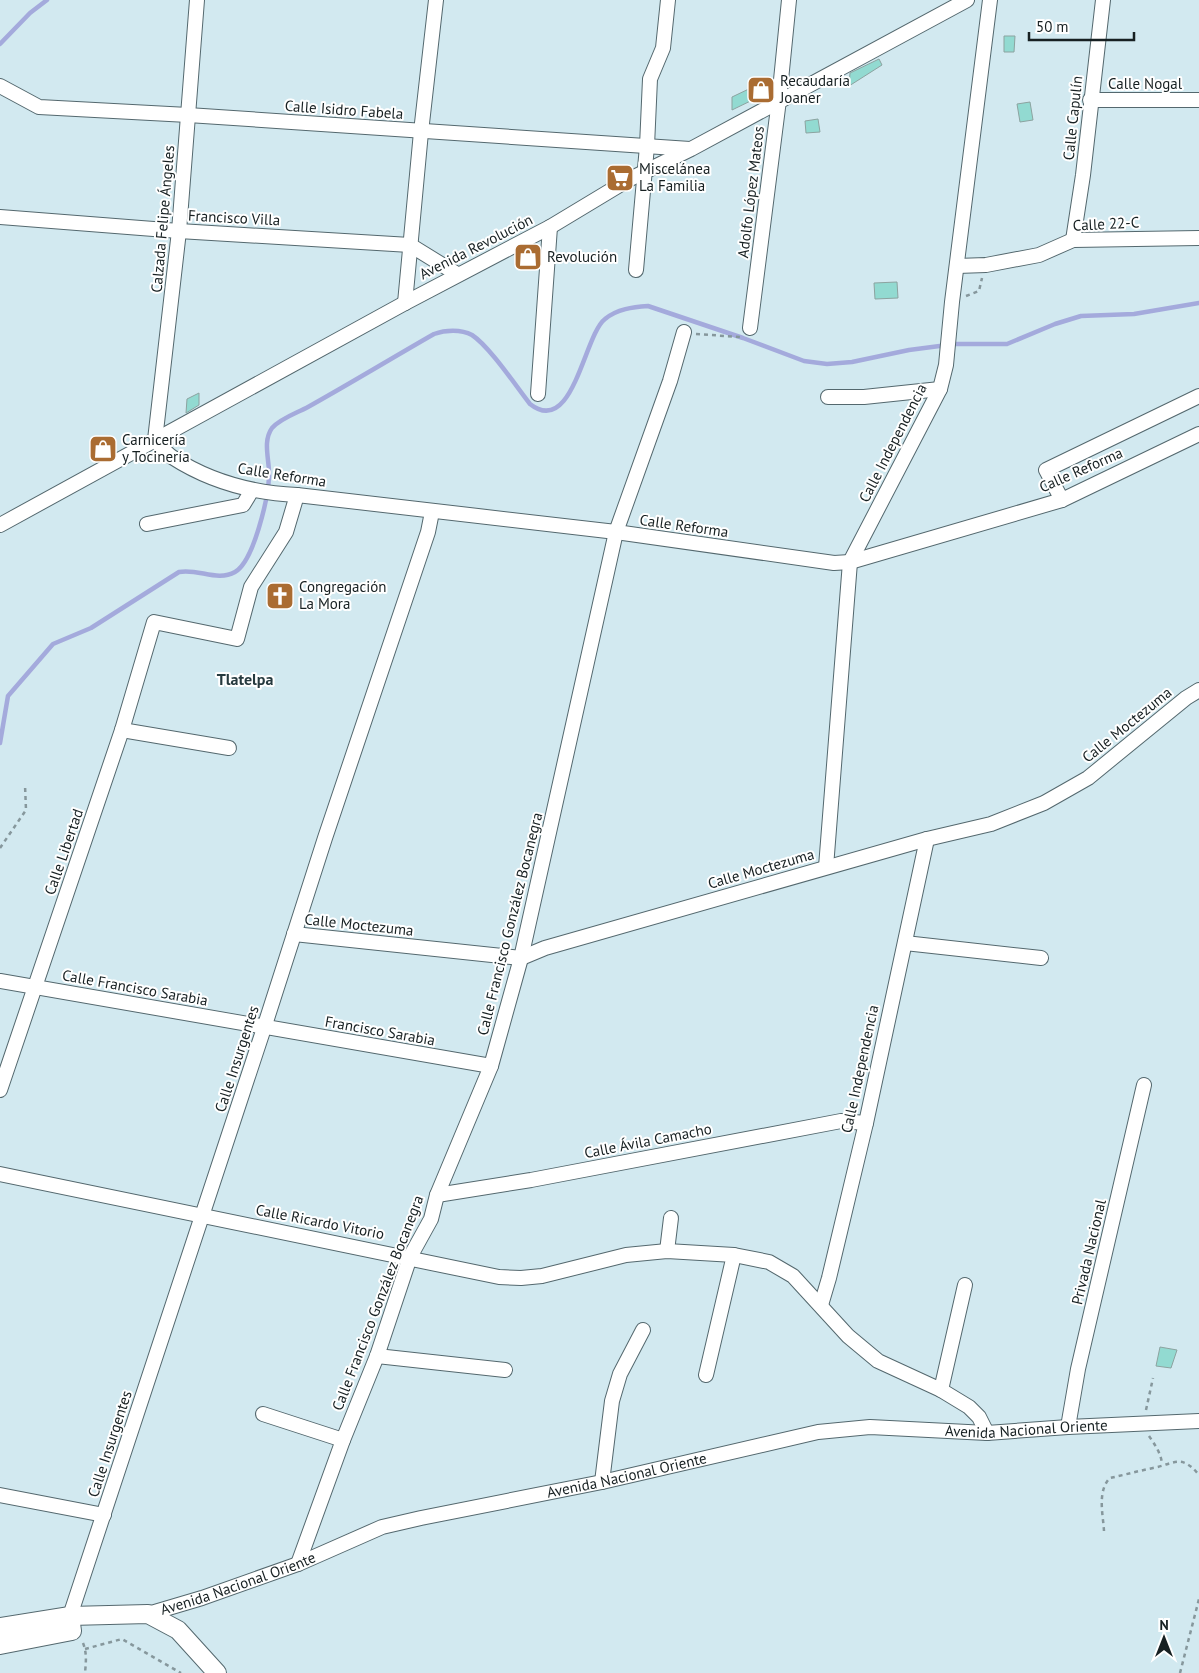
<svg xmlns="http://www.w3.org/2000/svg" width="1199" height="1673" viewBox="0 0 1199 1673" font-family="'PT Sans',sans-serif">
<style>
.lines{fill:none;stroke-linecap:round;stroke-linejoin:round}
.stream{stroke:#a4aadc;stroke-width:4.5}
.building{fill:#92dad1;stroke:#8ca3a0}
.minor-casing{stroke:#54686e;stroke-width:16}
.major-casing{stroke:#54686e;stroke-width:20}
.path{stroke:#86979c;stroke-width:2.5;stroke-dasharray:4 4;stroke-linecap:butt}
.minor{stroke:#fff;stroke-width:14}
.major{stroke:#fff;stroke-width:18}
.labels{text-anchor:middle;stroke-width:4;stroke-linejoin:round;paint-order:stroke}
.poi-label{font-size:15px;fill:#172022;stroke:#fff;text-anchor:start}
.street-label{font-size:15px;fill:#172022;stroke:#fff}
.neighbourhood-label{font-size:16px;font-weight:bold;fill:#263a3f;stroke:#fff}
</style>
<rect width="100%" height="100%" fill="#d2e9f0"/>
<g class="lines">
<path class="stream" d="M0,44l30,-31 17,-13
M0,743l8,-47 45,-52 38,-16 88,-56c19,-4 38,10 56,0 19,-11 33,-74 34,-95 1,-16 -7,-35 3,-49 9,-10 25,-15 36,-21 43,-24 84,-49 126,-73 11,-4 27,-5 38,1 17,11 44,51 58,69 43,34 54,-69 75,-85 12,-10 28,-12 43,-13l95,32 61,23 23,3 25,-2 57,-12 46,-6h52l48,-20 26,-8 53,-2 65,-11"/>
</g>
<path class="building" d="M1004,36h11l-1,16h-10z
M879,59l3,6 -33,21 1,-13z
M772,78l-1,13 -39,19v-13z
M1030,102l3,18 -13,2 -3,-18z
M818,119l2,13 -14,1 -1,-12z
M897,282l1,16 -23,1 -1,-16z
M199,393v12l-13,8 1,-14z
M1160,1347l17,3 -6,18 -15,-2z"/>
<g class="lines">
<defs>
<g id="minor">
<path d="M0,86l39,21 149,8 502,34"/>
<path d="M1090,100h109"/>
<path d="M0,217l179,14 231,14 47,29"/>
<path d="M1073,240l10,-65 20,-175"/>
<path d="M957,266l29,-1 53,-10 34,-15 126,-2"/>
<path d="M636,270l11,-124 3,-67 13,-31 5,-48"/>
<path d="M405,303l16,-171 15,-132"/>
<path d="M750,328l29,-228 10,-100"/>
<path d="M538,394l12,-167"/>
<path d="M828,397h36l76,-8"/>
<path d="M155,440c6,6 11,13 17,17 37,24 81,36 125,38l319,37 218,31 16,-1 212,-62 137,-66"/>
<path d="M155,440l24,-209 18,-231"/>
<path d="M1062,500l-16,-30 153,-74"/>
<path d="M147,524l96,-19 9,-15"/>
<path d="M0,525l405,-222 145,-76 78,-47 63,-31 276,-149"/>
<path d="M122,730l107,18"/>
<path d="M826,867l24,-305 90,-173 6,-24 6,-63 38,-302"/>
<path d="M294,934l227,24 24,-10 382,-109 64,-15 53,-21 44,-25 98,-80 13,-8"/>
<path d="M905,943l136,15"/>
<path d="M0,981l491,85"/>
<path d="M0,1090l122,-360 32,-108 83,17 14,-52 35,-55 11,-37"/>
<path d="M0,1174l499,103 22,1 21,-2 84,-21 41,-4 67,4 35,7 24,14 55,60 30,25 63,29 28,17 10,10 8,16"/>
<path d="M437,1195l94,-15 310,-59 25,2"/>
<path d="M667,1251l4,-33"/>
<path d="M821,1305l8,-27 37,-155 61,-284"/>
<path d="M377,1356l128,14"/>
<path d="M706,1375l28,-120"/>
<path d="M941,1390l24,-105"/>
<path d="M263,1414l80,26"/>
<path d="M1068,1427l10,-58 66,-284"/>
<path d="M602,1482l10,-81 8,-27 23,-44"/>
<path d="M0,1495l104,20"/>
<path d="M298,1564l45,-124 34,-84 33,-99 21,-38 6,-24 54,-129 30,-108 95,-426 54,-151 14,-49"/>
<path id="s1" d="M148,1614l54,-16 96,-34 84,-37 39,-9 181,-36 216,-50 52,-5 117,6 81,-6 131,-6"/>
<path d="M70,1616l194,-588 61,-190 103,-306 4,-20"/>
</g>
<path id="major" d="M0,1627l70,-11 78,-2 30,16 39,43
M0,1645l72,-14 -2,-15"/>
</defs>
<use href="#minor" class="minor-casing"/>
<use href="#major" class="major-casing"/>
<path class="path" d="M966,296l13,-5 3,-13
M696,334l44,3
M0,848l26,-38 -1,-25
M1146,1410l7,-32
M1149,1436c6,9 12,17 13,28
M1104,1531c-1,-17 -7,-40 6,-53 14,-3 28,-7 43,-10 21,-4 28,-15 46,7
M83,1643c4,10 3,19 2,30
M85,1649l37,-10 59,34
M1180,1673l19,-74"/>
<use href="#minor" class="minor"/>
<use href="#major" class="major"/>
</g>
<defs>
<symbol id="shop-square" viewBox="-11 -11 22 22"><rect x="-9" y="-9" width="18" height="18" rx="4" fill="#aa6c32" stroke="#fff"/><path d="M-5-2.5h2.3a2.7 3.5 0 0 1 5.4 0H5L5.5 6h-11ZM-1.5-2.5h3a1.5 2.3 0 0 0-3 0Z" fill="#fff"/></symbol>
<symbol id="supermarket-square" viewBox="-11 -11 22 22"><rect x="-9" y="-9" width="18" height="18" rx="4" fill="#aa6c32" stroke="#fff"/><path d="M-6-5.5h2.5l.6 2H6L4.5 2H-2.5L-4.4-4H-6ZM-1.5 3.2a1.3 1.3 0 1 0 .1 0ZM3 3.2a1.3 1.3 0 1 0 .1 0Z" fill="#fff"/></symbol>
<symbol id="church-square" viewBox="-11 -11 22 22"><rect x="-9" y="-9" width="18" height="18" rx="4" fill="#aa6c32" stroke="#fff"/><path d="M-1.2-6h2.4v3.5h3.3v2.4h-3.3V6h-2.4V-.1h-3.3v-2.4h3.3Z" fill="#fff"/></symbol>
</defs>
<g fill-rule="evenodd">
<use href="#shop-square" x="745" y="74" width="32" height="32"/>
<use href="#supermarket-square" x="604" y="162" width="32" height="32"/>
<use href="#shop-square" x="512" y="241" width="32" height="32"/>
<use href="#shop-square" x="87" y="433" width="32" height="32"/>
<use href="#church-square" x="264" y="580" width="32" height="32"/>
</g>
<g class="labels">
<g class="poi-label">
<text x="780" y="86">Recaudaría<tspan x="780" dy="17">Joaner</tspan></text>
<text x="639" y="174">Miscelánea<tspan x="639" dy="17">La Familia</tspan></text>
<text x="547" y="262">Revolución</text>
<text x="122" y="445">Carnicería<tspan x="122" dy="17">y Tocinería</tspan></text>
<text x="299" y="592">Congregación<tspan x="299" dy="17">La Mora</tspan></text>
</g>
<g class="street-label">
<text x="1145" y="89">Calle Nogal</text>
<text transform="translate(344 110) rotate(4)" y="5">Calle Isidro Fabela</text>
<text transform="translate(1073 118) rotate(-84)" y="5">Calle Capulín</text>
<text transform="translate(751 192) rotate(-83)" y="5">Adolfo López Mateos</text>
<text transform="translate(234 218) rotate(3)" y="5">Francisco Villa</text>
<text transform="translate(163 219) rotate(-85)" y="5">Calzada Felipe Ángeles</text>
<text transform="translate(1106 224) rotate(-3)" y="5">Calle 22-C</text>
<text transform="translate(476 247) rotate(-27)" y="5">Avenida Revolución</text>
<text transform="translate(893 443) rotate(-63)" y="5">Calle Independencia</text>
<text transform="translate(1081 470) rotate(-24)" y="5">Calle Reforma</text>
<text transform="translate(282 475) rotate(9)" y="5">Calle Reforma</text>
<text transform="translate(684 526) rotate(8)" y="5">Calle Reforma</text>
<text transform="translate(1127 725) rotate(-39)" y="5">Calle Moctezuma</text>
<text transform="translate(64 852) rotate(-71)" y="5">Calle Libertad</text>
<text transform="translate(761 869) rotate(-16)" y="5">Calle Moctezuma</text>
<text transform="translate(510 924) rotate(-76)" y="5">Calle Francisco González Bocanegra</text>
<text transform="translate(359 925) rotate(6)" y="5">Calle Moctezuma</text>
<text transform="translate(135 988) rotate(10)" y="5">Calle Francisco Sarabia</text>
<text transform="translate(380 1031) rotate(10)" y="5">Francisco Sarabia</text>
<text transform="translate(237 1059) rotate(-72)" y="5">Calle Insurgentes</text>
<text transform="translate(860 1069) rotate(-78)" y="5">Calle Independencia</text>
<text transform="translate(648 1141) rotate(-11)" y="5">Calle Ávila Camacho</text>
<text transform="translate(320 1222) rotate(11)" y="5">Calle Ricardo Vitorio</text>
<text transform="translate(1089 1252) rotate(-77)" y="5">Privada Nacional</text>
<text transform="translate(378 1303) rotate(-69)" y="5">Calle Francisco González Bocanegra</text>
<text dy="5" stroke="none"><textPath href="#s1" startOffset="905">Avenida Nacional Oriente</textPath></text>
<text transform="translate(110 1444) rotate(-72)" y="5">Calle Insurgentes</text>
<text dy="5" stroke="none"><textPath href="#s1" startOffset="500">Avenida Nacional Oriente</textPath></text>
<text dy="5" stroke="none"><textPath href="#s1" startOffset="95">Avenida Nacional Oriente</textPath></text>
</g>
<g class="neighbourhood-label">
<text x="245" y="685">Tlatelpa</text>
</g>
</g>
<g transform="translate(1164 1638)" stroke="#ffffff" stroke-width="4" paint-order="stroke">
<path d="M0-4L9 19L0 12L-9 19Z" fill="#172022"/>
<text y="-8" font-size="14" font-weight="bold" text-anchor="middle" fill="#172022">N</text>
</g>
<path d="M1029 32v8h105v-8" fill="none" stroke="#172022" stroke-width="2.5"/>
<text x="1036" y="32" font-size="15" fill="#172022" stroke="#ffffff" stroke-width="4" paint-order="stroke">50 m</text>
</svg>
